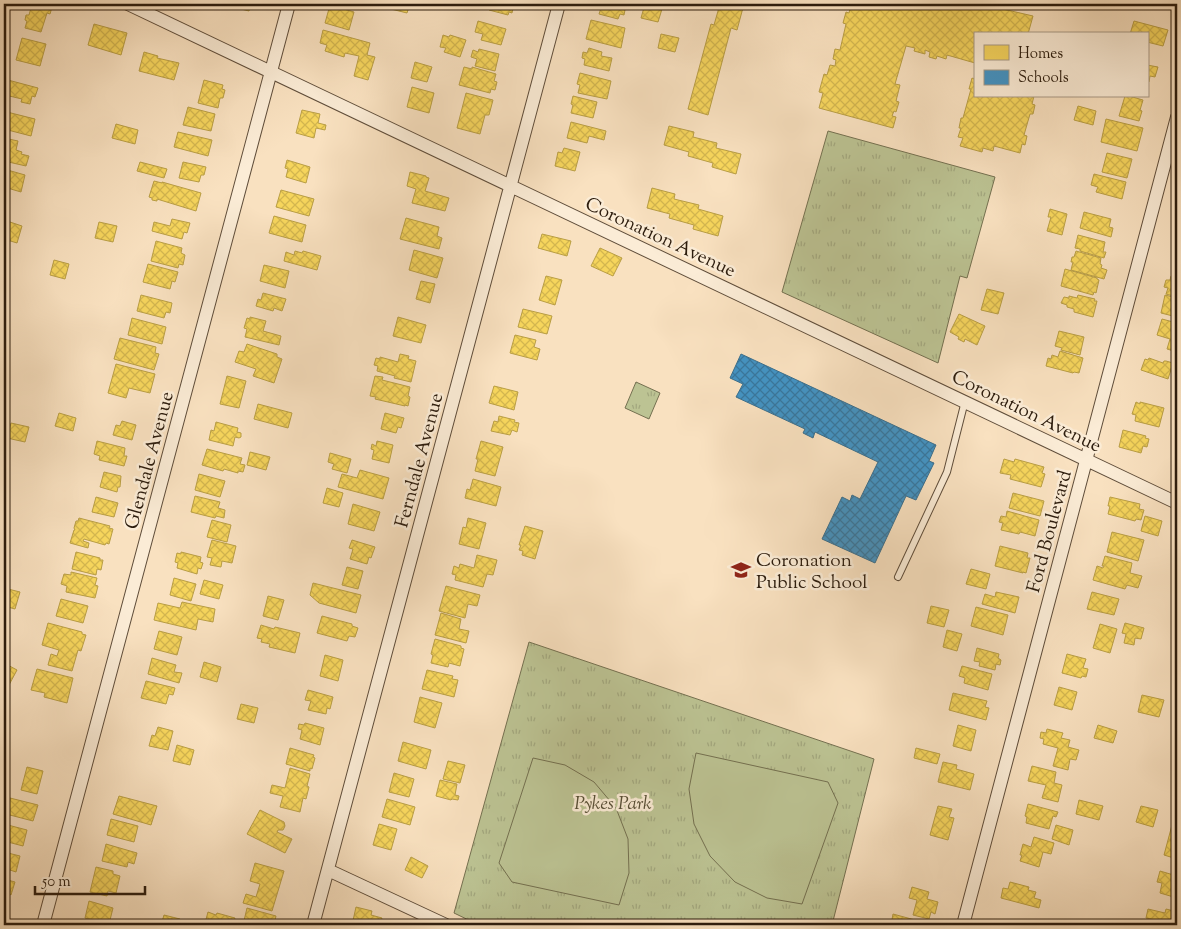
<svg xmlns="http://www.w3.org/2000/svg" width="1181" height="929" viewBox="0 0 1181 929" font-family="'Sorts Mill Goudy',serif">
<style>
.grass{fill:url(#grass-tufts);stroke:#747050}
.pitch{fill:#bcc393;stroke:#747050}
.homes{fill:url(#homes-cross-hatch);stroke:#b99e44}
.schools{fill:url(#schools-cross-hatch);stroke:#3c6f8c}
.lines{fill:none;stroke-linecap:round;stroke-linejoin:round}
.lane-casing{stroke:#5f4d3a;stroke-width:8}
.street-casing{stroke:#5f4d3a;stroke-width:14}
.lane{stroke:#fbecd6;stroke-width:6}
.street{stroke:#fbecd6;stroke-width:12}
.labels{text-anchor:middle;stroke-width:5;stroke-linejoin:round;paint-order:stroke}
.street-label{font-size:19px;fill:#2c1c0d;stroke:#fbecd6}
.poi-label{font-size:19px;fill:#2c1c0d;stroke:#fbecd6;text-anchor:start}
.park-label{font-size:19px;font-style:italic;fill:#574e35;stroke:#fbecd6}
</style>
<defs>
<pattern id="grass-tufts" width="24" height="20" patternUnits="userSpaceOnUse" patternTransform="scale(1.25)"><rect width="24" height="20" fill="#bcc393"/><path d="M3 7l-1-3M5 7V3M7 7l1-3M15 17l-1-3M17 17v-4M19 17l1-3" fill="none" stroke="#a2a77e"/></pattern>
<pattern id="homes-cross-hatch" width="8" height="8" patternUnits="userSpaceOnUse" patternTransform="scale(1.25)"><rect width="8" height="8" fill="#f6d55c"/><path d="M0 0l8 8M0 8l8-8" fill="none" stroke="#d3b64f"/></pattern>
<pattern id="schools-cross-hatch" width="8" height="8" patternUnits="userSpaceOnUse" patternTransform="scale(1.25)"><rect width="8" height="8" fill="#4393c3"/><path d="M0 0l8 8M0 8l8-8" fill="none" stroke="#38779d"/></pattern>
</defs>
<rect width="100%" height="100%" fill="#f9e1c0"/>
<filter id="stains"><feTurbulence type="fractalNoise" baseFrequency=".004" numOctaves="4"/><feColorMatrix values="0 0 0 0 .2 0 0 0 0 .09 0 0 0 0 .02 0 0 0 .5 -.17"/></filter>
<radialGradient id="worn" r=".72"><stop offset=".6" stop-color="#630" stop-opacity="0"/><stop offset="1" stop-color="#630" stop-opacity=".3"/></radialGradient>
<path class="grass" d="M828,131l167,46 -28,101 -7,-2 -22,87 -156,-71z
M636,382l24,11 -11,26 -24,-11z
M529,642l345,117 -42,166h-353l-25,-12z"/>
<path class="pitch" d="M696,753l132,29 10,21 -36,101 -35,-6 -32,-16 -25,-26 -16,-32 -5,-35z
M533,758l32,7 29,17 22,26 12,31 1,34 -10,32 -107,-23 -13,-19z"/>
<path class="homes" d="M32,4h21l-3,10 -3,-1 -6,19 -16,-4 2,-7 -2,-1 1,-5h3z
M221,4h30l-2,7z
M392,4h18l-3,9 -16,-4z
M489,4h25l-2,9 -3,-1 -1,3 -19,-5 2,-6z
M598,4l24,1 -1,4 4,1 -1,5 -4,-1 -2,5 -19,-5 2,-6 -4,-1z
M645,4l17,5 -4,13 -17,-4z
M720,4h24l-7,26 -6,-2 -23,87 -20,-6 23,-85 3,1z
M851,4h130l52,12 -5,18h-53v29l-28,-8 -1,4 -9,-3 -1,3 -7,-2 1,-5 -5,-2v4l-11,-3 1,-3 -9,-2 -11,38 5,1 -4,16 3,1 -3,10 -2,-1 -2,5 4,1 -3,11 -74,-20 4,-15 -4,-1 5,-18 3,1 3,-10 5,1 1,-6 -3,-1 2,-10 5,1 6,-26 -3,-1 3,-11 3,1z
M330,5l24,7 -5,18 -24,-7z
M591,20l34,8 -4,20 -35,-9z
M478,21l28,8 -5,16 -20,-5 2,-6 -8,-2z
M1134,21l34,9 -5,16 -16,-4v-8h-17z
M94,24l33,9 -6,22 -33,-10z
M323,30l47,13 -3,12 8,2 -7,23 -14,-4 5,-20 -14,-3 -1,4 -19,-6 2,-6 -7,-2z
M661,34l18,4 -4,14 -17,-4z
M443,35l6,2 1,-2 16,5 -6,17 -16,-5 2,-4 -6,-1z
M22,38l24,6 -6,22 -24,-6z
M589,48l13,4 -1,4 11,2 -3,13 -25,-6 1,-6 -3,-1 1,-6 4,1z
M479,49l20,5 -4,17 -20,-5 2,-7 -6,-2 2,-7 5,2z
M144,52l14,4 -1,2 22,5 -5,17 -35,-9z
M415,62l17,5 -5,15 -16,-4z
M1147,65l11,2 -3,10 -5,-1 -1,6 -2,-1z
M464,67l8,2v-2l24,7 -2,7 3,1 -2,8 -4,-1 -1,4 -31,-8z
M580,73l31,8 -4,18 -29,-6 2,-8 -3,-1z
M975,75v21h59l-2,8 3,1 -2,9h-3l-6,21 3,1 -2,9 -3,-1 -2,9 -26,-7 -1,5 -10,-3 -1,4 -22,-6 3,-8 -5,-1 3,-9h-2l2,-10h2l8,-29h-2l3,-11 2,1z
M8,80l30,8 -3,9 -3,-1 -2,8 -9,-2 1,-3 -17,-4z
M204,80l19,5 -1,4 3,1 -2,8h-3l-2,10 -20,-5z
M412,87l22,6 -5,20 -22,-6z
M466,93l27,7 -4,15h-4l-5,19 -23,-6z
M573,96l24,6 -4,16 -22,-5 2,-8 -2,-1z
M1125,96h4l14,4 -3,10 2,1 -3,10 -20,-5z
M1078,106l18,5 -3,14 -19,-5z
M188,107l27,7 -4,17 -28,-6z
M302,110l18,4 -2,9 8,2 -1,5 -9,-2 -2,10 -18,-5z
M7,112l28,7 -4,17 -27,-7z
M1106,119l37,9 -6,23 -36,-9z
M571,122l35,9 -2,9 -15,-4 -2,7 -20,-5z
M116,124l22,6 -3,14 -23,-6z
M669,126l25,6 -1,5 24,6 -1,5 25,6 -5,20 -24,-7 1,-4 -25,-7 1,-4 -25,-7z
M178,132l34,8 -4,16 -34,-9z
M4,138l14,3 -2,9 6,2 -1,2 8,2 -3,10 -22,-5z
M564,148l16,4 -5,19 -20,-5 3,-14 4,1z
M1107,153l25,6 -5,19 -25,-6z
M287,160l23,7 -4,16 -20,-6 2,-8 -3,-1z
M140,162l27,7 -3,9 -27,-7z
M183,162l23,5 -2,8h-3l-2,7 -20,-4z
M4,169l21,6 -4,17 -17,-5z
M410,172l16,4v1l3,1 -4,13 24,7 -4,13 -33,-8 4,-14 -9,-3z
M1094,174l32,8 -4,17 -26,-7 2,-5 -7,-2z
M154,181l8,2v-1l39,11 -5,18 -39,-12v2l-5,-1v-2l-3,-1z
M652,188l23,6 -1,5 25,6 -1,4 25,7 -5,20 -25,-7 1,-4 -25,-7 1,-4 -23,-6z
M281,190l33,9 -5,17 -33,-9z
M1050,209l17,5 -5,21 -15,-4 4,-14h-3z
M1084,212l27,7 -2,8 4,1 -2,9 -31,-9z
M274,216l32,9 -4,17 -33,-9z
M406,218l33,9 -2,9 5,2 -3,11 -39,-10z
M172,219l18,4 -3,10 -3,-1 -2,7 -30,-8 2,-9 16,4z
M4,220l18,6 -5,17 -13,-4z
M99,222l18,4 -4,16 -18,-4z
M542,234l29,7 -4,15 -29,-8z
M1078,235l27,7 -2,10h3l-2,6 -24,-7v-2l-5,-1z
M156,241l26,7 -1,5 4,2 -2,10 -4,-1 -1,4 -27,-7z
M600,248l22,10 -9,18 -22,-10z
M414,250l29,8 -6,20 -28,-8z
M295,251l7,2 1,-2 18,5 -4,14 -33,-9 2,-9 8,3z
M1076,251l25,7 -1,6 2,1 -1,3 6,2 -3,9 -33,-9 2,-8h-2l1,-5h2z
M54,260l15,4 -4,15 -15,-4z
M148,264l30,8 -3,10 -3,-1 -2,8 -27,-7z
M264,265l25,6 -4,17 -25,-7z
M1065,269l32,9v1l2,1 -3,13 -2,-1 -1,3 -32,-9z
M546,276l16,4 -7,25 -16,-5z
M1171,276l6,1v20l-11,-3 2,-6 -4,-1 2,-7h4z
M421,281l14,3 -5,19 -14,-4z
M987,289l17,4 -6,21 -17,-4z
M263,293l23,6 -4,12 -8,-3 -1,3 -17,-5 2,-7 3,1z
M141,295l31,8 -2,10 -4,-1 -2,6 -27,-7z
M1078,295l17,4 -1,2h3l-4,16 -19,-5v-3l-7,-2v-2l-6,-2 3,-6 5,1v-2l8,2z
M1165,295l12,3v19l-16,-4z
M523,309l29,7 -5,18 -29,-7z
M959,314l26,12 -8,19 -12,-6 -1,3 -6,-3 1,-2 -9,-5z
M250,317l16,4 -3,10 18,5 -2,9 -34,-8 2,-8 -3,-1 3,-10 3,1z
M398,317l28,8 -5,18 -28,-7z
M132,318l34,9 -4,17 -34,-9z
M1162,319l15,4 -2,8h2v21l-10,-3 3,-10 -13,-4z
M1059,331l25,6 -4,18 -19,-5 1,-2 -7,-2z
M515,335l21,5 -2,7 6,2 -3,11 -27,-7z
M120,338l36,9 -1,6 4,1 -5,16 -40,-11z
M247,344l30,10v3l5,2 -8,24 -21,-7 3,-7 -21,-7 4,-11 5,1z
M1060,351l23,7 -4,15 -5,-1 -1,1 -27,-7 2,-8 3,1 1,-4 6,2z
M400,354l9,2 -1,3 8,2 -5,21 -17,-4 1,-2 -18,-5 1,-5 -4,-1 2,-7 4,1v-2l18,5z
M1149,358l14,5 1,-2h2l7,2 -5,16 -27,-9 4,-11 3,1z
M116,364l39,10 -5,19 -21,-5 -3,10 -18,-5z
M227,376l19,5 -7,27 -19,-4z
M375,376l8,1 -1,3 28,7 -2,9 2,1 -2,9 -3,-1v1l-30,-7 1,-2 -6,-1z
M494,386l24,6 -4,18 -25,-7z
M1136,402l4,2v-2l24,6 -5,19 -24,-6 1,-6 -4,-1z
M258,404l34,9 -4,15 -34,-9z
M59,413l17,5 -3,13 -18,-5z
M385,413l19,5 -3,10 -3,-1 -2,6 -15,-4z
M499,416l16,4 -1,2 5,1 -2,9 -5,-2 -2,5 -19,-4 3,-10 4,1z
M122,421l14,4 -4,15 -19,-5 3,-10 4,1z
M216,422l22,6 -1,4 4,1v4l-2,1 -4,-1 -2,9 -24,-6 2,-10 3,1z
M11,423l18,4 -4,15 -18,-4z
M1123,430l23,6 -1,2 4,1 -2,8 -4,-1 -2,7 -22,-6z
M97,441l28,7 -1,8h3l-3,10 -25,-6 1,-4 -6,-2z
M377,441l16,4 -4,18 -17,-4 2,-9 -3,-1 1,-5 4,2z
M481,441l22,6 -8,29 -20,-5 3,-12h-2z
M207,449l35,9 -2,6 5,1 -2,7 -5,-1v2l-14,-4 -1,2 -21,-6z
M250,452l20,5 -4,13 -19,-5z
M330,453l21,6 -4,14 -15,-4 2,-5 -6,-2z
M1004,459l10,3 1,-3 29,8 -2,6 3,1 -4,13 -31,-8 1,-4 -11,-2z
M360,470l29,8 -6,21 -45,-12 4,-13 15,4z
M104,472l17,4 -1,11h-2l-1,5 -17,-5z
M199,474l26,7 -5,16 -25,-7z
M473,479l28,8 -5,19 -31,-8 2,-9 3,1z
M327,488l16,5 -4,14 -16,-4z
M1013,493l31,8 -4,15 -31,-8z
M195,496l25,6 -2,6 7,2 -1,8 -8,-2 -1,2 -24,-6z
M96,497l22,6 -4,14 -22,-5z
M1110,497l30,7 -1,5 5,1 -3,10 -5,-1 -1,2 -27,-7 2,-8h-2z
M353,504l27,8 -6,19 -26,-7z
M1007,511l32,9 -4,16 -15,-4 -1,2 -18,-4 2,-7 -4,-1 2,-6 5,1z
M1145,516l17,5 -4,15 -17,-5z
M79,518l31,8 -1,2 4,1 -4,15 -3,-1 -1,2 -21,-6 -1,2 6,2 -1,5 -18,-5 4,-13h1l-1,-2 2,-7h2z
M468,518l18,5 -7,26 -20,-5 4,-17 3,1z
M212,520l19,5 -4,17 -20,-5z
M525,526l18,5 -8,28 -13,-4 1,-4 -4,-1 2,-5h-2z
M1112,532l32,8 -6,21 -31,-9z
M212,540l24,6 -4,17 -10,-2 -1,6 -11,-2 2,-7 -5,-1z
M352,540l23,7 -4,11 -2,-1 -2,7 -17,-5 3,-10 -4,-1z
M1000,546l28,7 -1,5h3l-4,15 -3,-1v1l-28,-7z
M76,552l24,6v2h3l-2,10 -4,-1 -1,6 -24,-6z
M181,552l20,5 -1,5 3,1 -2,6 -3,-1 -1,6 -20,-6 1,-5 -3,-1 2,-9 4,1z
M477,555l20,5 -4,15 -6,-1 -4,13 -28,-7 1,-5 -4,-1 2,-8 5,2 1,-4 14,4z
M1105,556l27,7 -2,10 12,3 -4,12 -11,-3 -2,4 -32,-9 4,-14 6,2 1,-2h-2z
M347,567l16,4 -5,18 -16,-4z
M971,569l19,5 -4,15 -20,-5z
M71,572l26,6 -2,7 3,1 -3,12 -29,-6 1,-6 -6,-2 3,-10 7,1z
M174,578l22,6 -5,17 -21,-6z
M204,580l19,5 -4,14 -19,-5z
M313,583l48,12 -5,18 -37,-10 -9,-8z
M446,586l34,9 -3,11 -9,-2 -3,14 -26,-7z
M4,588l16,4 -5,17 -11,-3z
M996,592l23,5 -4,16 -33,-9 3,-10 10,3z
M1092,592l27,7 -5,16 -27,-6z
M268,596l16,4 -6,20 -15,-4z
M61,599l27,7 -5,17 -27,-7z
M182,602l33,7 -2,13 -15,-3 -2,11 -42,-10 4,-17 22,5z
M931,606l18,4 -5,17 -17,-4z
M976,607l32,8 -5,20 -32,-9z
M441,613l20,6 -2,10 10,2 -3,12 -31,-8z
M322,616l30,8v2l6,2 -3,9 -6,-1 -2,5 -30,-8z
M48,623l34,9v2l4,1 -5,16 -3,-1 -6,21 -24,-6 3,-11 6,2 2,-6 -17,-5z
M1125,623l19,5 -3,11 -6,-1 -1,7 -10,-2 2,-9 -4,-1z
M1100,624l17,5 -7,24 -17,-5z
M261,625l13,4 1,-2 25,6 -5,20 -26,-6 1,-3 -9,-2 1,-3 -5,-1z
M947,630l15,4 -5,17 -14,-4z
M159,631l23,6 -5,18 -23,-6z
M435,639l26,7v2l3,1 -4,17 -11,-3 -1,4 -17,-4 2,-8 -2,-1z
M977,648l22,6 -1,4 3,2 -1,5 -4,-1 -1,6 -16,-4 1,-4 -6,-1z
M1067,654l19,5 -3,9 5,1 -2,8 -4,-1 -1,2 -19,-5z
M325,655l18,5 -5,21 -18,-5z
M152,658l24,7 -2,7 8,1 -3,10 -31,-9z
M204,662l17,5 -4,15 -17,-5z
M4,663l13,7 -8,15 -5,-3z
M962,666l30,8 -4,16 -24,-7 1,-5 -6,-2z
M37,669l36,9 -6,25 -23,-6 1,-4 -14,-3z
M427,670l26,6 -1,3 6,1 -4,17 -32,-8z
M146,681l29,7 -2,7 -4,-1 -3,10 -25,-6z
M1059,687l18,5 -5,18 -18,-5z
M308,690l25,7 -3,12 -3,-1 -1,6 -18,-4 3,-9 -6,-1z
M953,693l34,8 -2,6 4,1 -3,12 -37,-10z
M1142,695l22,5 -5,17 -21,-5z
M420,697l22,6 -7,25 -21,-6z
M241,704l17,4 -4,15 -17,-4z
M305,723l19,5 -4,17 -20,-6 2,-9 -4,-1 1,-5 5,1z
M958,725l18,5 -5,21 -18,-5z
M1098,725l19,6 -4,12 -19,-5z
M158,727l15,4 -5,19 -19,-4 3,-11 3,1z
M1047,729l16,4 -2,5 9,2 -2,7 11,3 -3,10 -6,-1 -2,11 -15,-4 5,-18 -15,-4 1,-5 -4,-1 1,-6 5,1z
M403,742l28,8 -5,19 -28,-8z
M177,745l17,5 -4,15 -17,-4z
M290,748l24,7 -1,2 2,1 -3,11 -2,-1v3l-24,-7z
M916,748l24,6 -3,10 -23,-6z
M448,761l17,4 -5,18 -17,-4z
M943,762l14,3 -1,4 18,5 -4,16 -32,-8z
M1032,766l24,6 -2,11 8,2 -4,17 -16,-4 4,-13 -18,-4z
M27,767l16,4 -6,23 -16,-4z
M290,768l20,6 -3,12 2,1 -3,12 -3,-1 -3,14 -20,-5 3,-11 -13,-3 2,-8 13,3z
M394,773l20,6 -5,18 -20,-5z
M440,780l17,4 -2,11 4,1 -1,4 -6,-1 -1,1 -15,-4z
M119,796l38,10 -6,19 -38,-11z
M10,798l28,7 -5,16 -27,-7z
M387,799l28,8 -5,18 -28,-8z
M1079,800l24,6 -4,14 -23,-6z
M1028,804l30,8 -2,5 -3,-1 -4,13 -23,-6 1,-6 -2,-1z
M938,806l14,3 -3,8 5,1 -6,22 -18,-5z
M1141,806l17,4 -5,17 -17,-5z
M260,810l24,12 1,4 -2,4h-5l-1,2 15,7 -7,14 -38,-19z
M111,819l27,7 -4,16 -27,-7z
M4,824l23,6 -4,16 -19,-5z
M379,824l18,5 -6,21 -18,-5z
M1056,825l17,5 -4,15 -17,-6z
M1172,825l5,1v33l-13,-4z
M1034,837l20,6 -3,11 -8,-2 -4,15 -19,-6 2,-6h-2l3,-11 8,3z
M106,844l31,9 -3,11 -6,-2 -1,5 -25,-6z
M4,852l16,4 -4,16 -12,-4z
M411,857l17,9 -6,12 -17,-8z
M255,863l29,8 -12,40 -29,-8 3,-9 10,3 4,-13 -10,-3z
M96,867l17,4v3l7,2 -4,17 -8,-2 -1,5 -17,-4z
M1160,871l17,5v22l-17,-5 2,-10 -5,-1z
M4,879l11,3 -4,13 -3,-2 -1,3 -3,-1z
M1010,882l19,5 -1,3 8,2 -2,6 7,2 -2,8 -38,-10 2,-10 5,1z
M912,887l17,5 -2,7 11,3 -3,12 -4,-2 -2,7 -16,-4 4,-15 -8,-2z
M89,901l24,7 -4,16 -24,-6z
M356,907l16,4 -1,4 11,3 -1,3 14,4h-43z
M247,908l29,8 -2,9h-31z
M1148,909l17,4 1,-4 8,2 -1,5 3,1 -2,7 -4,-1 -1,2h-20l2,-6 -5,-1z
M208,912l8,3 1,-2 18,5 -2,7h-19l-9,-2z
M893,914l33,9v2h-35z
M164,915l16,4 -1,6h-18z"/>
<path class="schools" d="M741,354l195,91 -7,16 5,2 -18,37 -10,-4 -31,67 -53,-24 20,-42 8,4 2,-6 8,4 18,-37 -63,-30 -2,6 -10,-5 2,-4 -69,-32 7,-13 -13,-6z"/>
<g class="lines">
<defs>
<path id="lane" d="M898,577l49,-105 18,-71"/>
<path id="street" d="M128,4l1049,499
M328,870l118,55
M43,925l246,-921
M313,925l246,-921
M963,925l214,-808"/>
</defs>
<use href="#lane" class="lane-casing"/>
<use href="#street" class="street-casing"/>
<use href="#lane" class="lane"/>
<use href="#street" class="street"/>
</g>
<defs>
<symbol id="school-bare" viewBox="-9 -9 18 18"><path d="M0-5L7-2L0 1L-7-2ZM-4 1L0 2.5L4 1V4Q0 6-4 4Z" fill="#8f2418" stroke="#fbecd6" stroke-width="2.5" paint-order="stroke"/></symbol>
</defs>
<g fill-rule="evenodd">
<use href="#school-bare" x="727" y="556" width="28" height="28"/>
</g>
<g class="labels">
<g class="street-label">
<text transform="translate(661 236) rotate(25)" y="7">Coronation Avenue</text>
<text transform="translate(1027 410) rotate(26)" y="7">Coronation Avenue</text>
<text transform="translate(148 460) rotate(-75)" y="7">Glendale Avenue</text>
<text transform="translate(418 460) rotate(-75)" y="7">Ferndale Avenue</text>
<text transform="translate(1048 531) rotate(-75)" y="7">Ford Boulevard</text>
</g>
<g class="poi-label">
<text x="756" y="566">Coronation<tspan x="756" dy="22">Public School</tspan></text>
</g>
<g class="park-label">
<text x="613" y="809">Pykes Park</text>
</g>
</g>
<rect width="1181" height="929" fill="none" stroke="#f9e1c0" stroke-width="20"/>
<rect x="5" y="5" width="1171" height="919" fill="none" stroke="#2c1c0d" stroke-width="2.5"/>
<rect x="10" y="10" width="1161" height="909" fill="none" stroke="#2c1c0d"/>
<rect x="974" y="32" width="175" height="65" fill="#fbecd6" stroke="#a89986"/>
<rect x="984" y="45" width="25" height="15" fill="#f6d55c" stroke="#a89986"/>
<text x="1018" y="58" font-size="15" fill="#2c1c0d">Homes</text>
<rect x="984" y="70" width="25" height="15" fill="#4393c3" stroke="#a89986"/>
<text x="1018" y="82" font-size="15" fill="#2c1c0d">Schools</text>
<path d="M35 886v8h110v-8" fill="none" stroke="#2c1c0d" stroke-width="2.5"/>
<text x="42" y="886" font-size="15" fill="#2c1c0d" stroke="#fbecd6" stroke-width="4" paint-order="stroke">50 m</text>
<rect width="100%" height="100%" filter="url(#stains)"/>
<rect width="100%" height="100%" fill="url(#worn)"/>
</svg>
